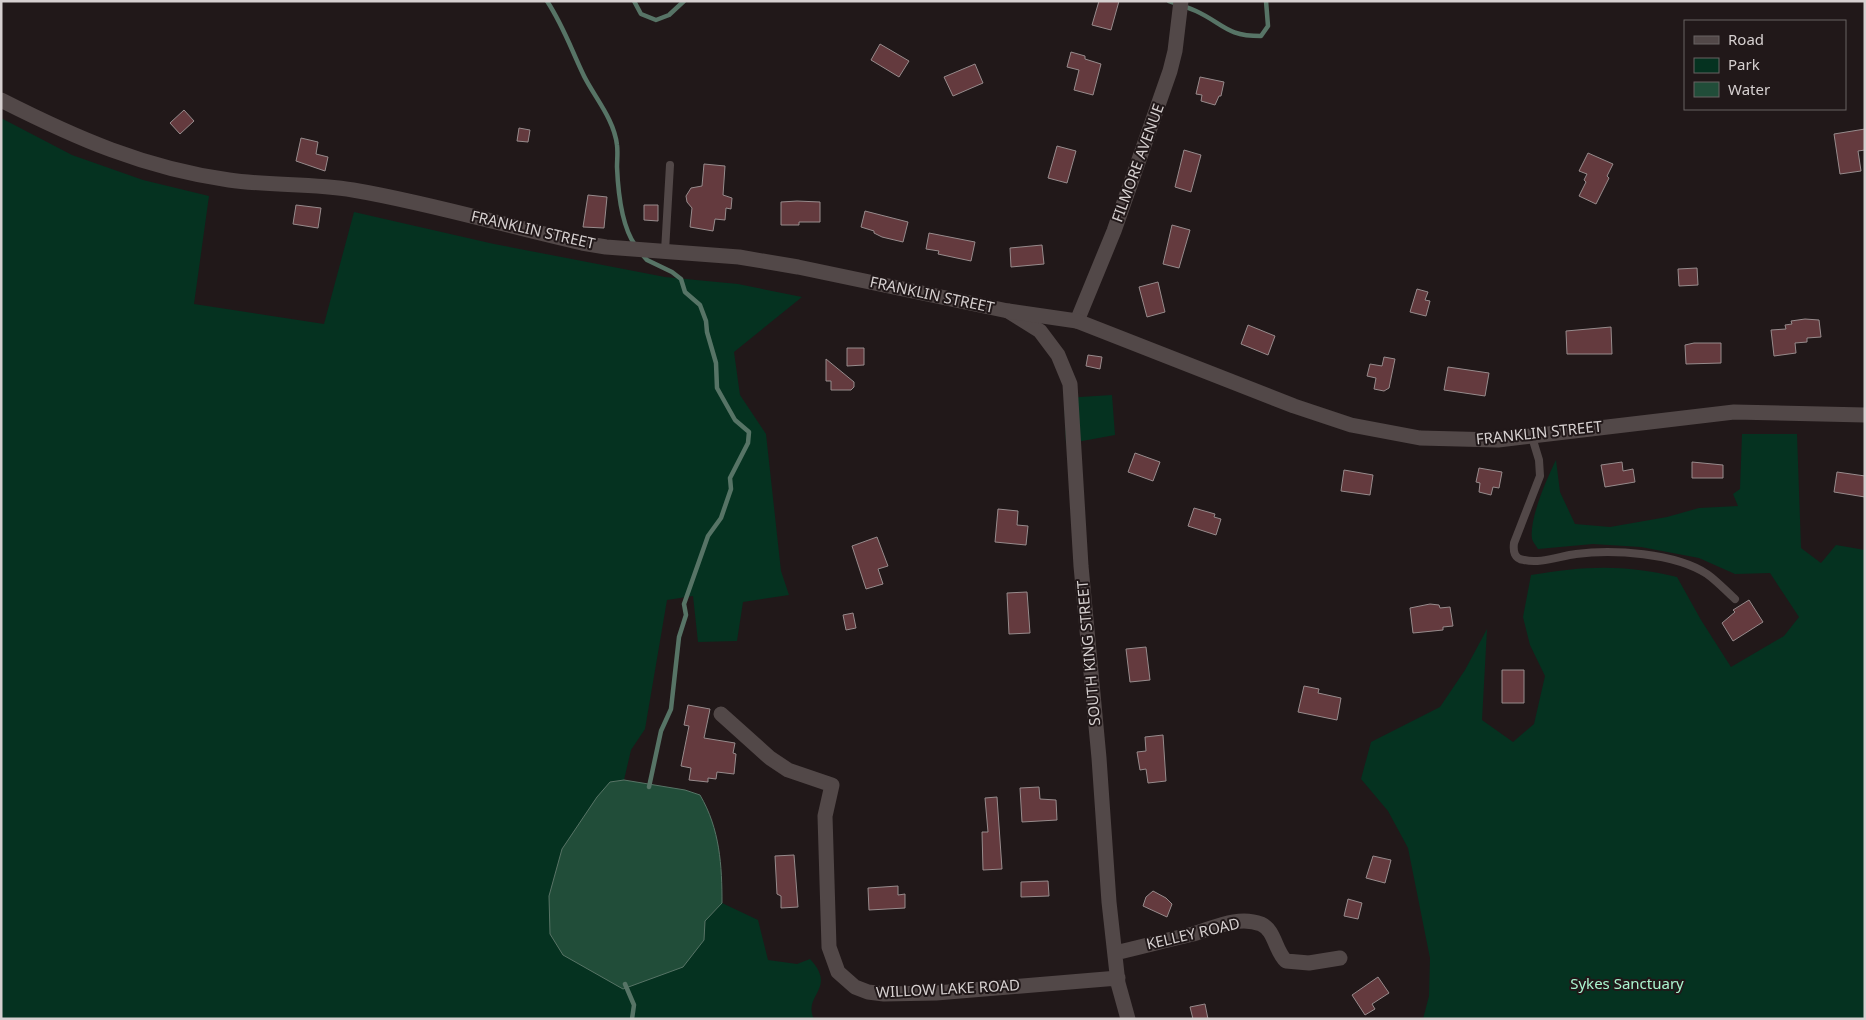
<svg xmlns="http://www.w3.org/2000/svg" width="1866" height="1020" viewBox="0 0 1866 1020" font-family="'Noto Sans',sans-serif">
<style>
.green{fill:#053220}
.water{fill:#214d39;stroke:#577466}
.lines{fill:none;stroke-linecap:round;stroke-linejoin:round}
.stream{stroke:#577466;stroke-width:4.5}
.building{fill:#643a3e;stroke:#978b8c}
.lane{stroke:#524848;stroke-width:8}
.street{stroke:#524848;stroke-width:15}
.secondary{stroke:#524848;stroke-width:15}
.labels{text-anchor:middle;stroke-width:4;stroke-linejoin:round;paint-order:stroke}
.street-label{font-size:15px;fill:#d6d0d0;stroke:#211819}
.park-label{font-size:15px;fill:#abf5cf;stroke:#211819}
</style>
<rect width="100%" height="100%" fill="#211819"/>
<path class="green" d="M1,118l71,37 71,25 66,16 -15,108 130,20 30,-112 140,32 171,33 73,7 64,13 -68,55 6,43 26,39 15,137 8,24 -46,7 -6,39 -39,1 -5,-46 -26,4 -22,129 -14,21 -7,30 -14,2 -48,67 -13,47 1,38 13,21 141,-15 1,-19 17,-18 36,17 10,40 29,4 13,-5c28,30 -8,36 4,60h-813z
M1112,395l3,40 -49,9 -2,-46z
M1742,434h55l4,114 20,15 15,-18 29,5v469h-442l6,-23 1,-38 -22,-110 -20,-37 -27,-32 10,-37 69,-35 25,-37 22,-41 -5,91 31,22 21,-18 11,-48 -15,-31 -7,-28 8,-42c54,-9 92,-11 146,2l24,43 30,47 53,-31 15,-19 -29,-44 -35,1 -36,-16 -58,-11 -48,-3 -55,5c-2,-3 -5,-7 -6,-10 -3,-20 15,-61 24,-79l4,32 15,32 35,3 57,-10 32,-9 39,-2 -5,-12 7,-5z"/>
<path class="water" d="M624,780l61,10 15,5c20,34 22,71 22,108l-17,18 -1,19 -21,27 -60,22 -60,-34 -13,-21 -1,-38 13,-47 35,-52 13,-15z"/>
<g class="lines">
<path class="stream" d="M547,1c17,26 24,48 37,75 11,22 30,43 33,69 1,7 0,15 0,22 1,24 4,58 18,78
M634,1l7,13 15,6 13,-5 15,-14
M1169,1c9,3 18,6 27,10 28,13 30,25 65,25l7,-10 -2,-25
M641,253l6,7 25,12 9,7 4,13 15,13 6,16 1,11 9,31 1,25 18,32 14,12 -1,11 -18,35 1,11 -10,29 -13,18 -24,68 2,11 -7,22 -8,72 -10,22 -12,56
M625,984l9,21 -2,14"/>
</g>
<path class="building" d="M1099,1h20l-8,29 -19,-5z
M880,44l29,17 -10,16 -28,-17z
M1071,52l14,4v3l16,5 -8,31 -19,-5 5,-20 -12,-3z
M975,64l8,19 -30,13 -9,-19z
M1200,77l24,5 -3,14h-2l-4,9 -14,-4 1,-6 -6,-1z
M184,110l10,11 -14,13 -10,-11z
M519,128l11,2 -2,12 -11,-1z
M1865,129v21l-7,1 3,20 -21,3 -6,-40z
M301,138l17,4 -2,12 12,3 -3,14 -29,-10z
M1057,146l19,5 -9,32 -19,-5z
M1184,150l17,5 -10,37 -16,-5z
M1588,153l25,11 -6,12 2,2 -13,26 -17,-8 7,-14 -2,-2 3,-6 -8,-3z
M704,164l21,2 -2,29 9,3 -1,11 -5,-1 -1,12 -10,-1 -2,12 -23,-4 2,-19 -5,-6 -1,-6 5,-8 11,-2z
M588,195l19,2 -3,31 -21,-1z
M797,201l23,1v20h-21v3h-18v-23z
M296,205l25,3 -3,20 -25,-4z
M644,205h14v16l-14,-1z
M865,211l43,11 -5,20 -21,-5 -8,-4v-2l-13,-4z
M1172,225l18,5 -11,38 -16,-4z
M929,233l46,9 -4,19 -33,-7 1,-3 -13,-2z
M1042,245l2,19 -33,3 -1,-19z
M1697,268l1,17 -19,1 -1,-17z
M1158,282l7,30 -18,5 -8,-30z
M1417,289l11,3 -3,8 5,1 -4,15 -16,-4z
M1805,319l14,1 2,17 -14,1v4l-12,1 1,10 -22,3 -3,-26 15,-1 -1,-4 7,-1 -1,-3z
M1248,325l27,11 -7,19 -27,-11z
M1611,327l1,27h-45l-1,-23z
M1694,343h27v20l-35,1 -1,-19z
M847,348h17v17l-17,1z
M1088,355l14,2 -2,12 -14,-3z
M1384,357l11,2 -6,29 -5,3 -10,-2 2,-11 -9,-2 3,-12 12,2z
M826,359l28,23v5l-3,3h-20v-9h-5z
M1448,367l41,6 -4,23 -41,-6z
M1135,453l25,9 -7,19 -25,-9z
M1622,462l1,9 10,-2 2,13 -30,5 -4,-22z
M1692,462l31,3v13h-31z
M1479,468l23,4 -3,16 -6,-1 -2,8 -12,-3 1,-9 -4,-1z
M1344,470l29,5 -3,20 -29,-4z
M1837,472l28,4v21l-31,-5z
M1194,508l21,6 -1,3 7,2 -5,16 -28,-9z
M998,509l20,2 -1,14 11,1 -2,19 -31,-3z
M877,537l11,29 -10,3 5,15 -17,5 -14,-43z
M1027,592l3,41 -21,1 -2,-41z
M1749,600l14,22 -30,19 -11,-18 13,-11 -2,-2z
M1430,604l9,1 1,3 10,-1 3,19 -10,1v3l-30,3 -3,-25z
M853,613l3,15 -10,2 -3,-15z
M1146,647l4,33 -20,2 -4,-33z
M1502,670h22v33h-22z
M1304,686l15,3 -1,4 23,5 -4,22 -39,-8z
M688,705l22,4 -6,29 31,5 -2,10 3,1 -2,20 -17,-2 -1,7 -8,-1v4l-19,-2 2,-12 -10,-2 8,-40 -5,-1z
M1163,735l3,46 -18,2 -2,-14 -6,1 -3,-18 9,-1 -1,-14z
M1039,787l1,12 16,1 1,20 -35,2 -2,-34z
M997,797l5,72 -19,1 -1,-38h6l-3,-34z
M794,855l4,52 -17,1v-12l-4,-2 -2,-38z
M1373,856l18,4 -6,23 -19,-5z
M1048,881l1,15 -28,1v-15z
M898,886v9l7,-1v14l-36,2 -1,-22z
M1153,891l13,7 6,6 -5,13 -24,-11 3,-9z
M1348,899l14,4 -4,16 -14,-3z
M1378,977l11,16 -17,11 3,5 -10,6 -13,-20z
M1205,1004l3,15h-15l-3,-12z"/>
<g class="lines">
<path class="lane" d="M665,251l5,-86
M1532,437l7,23 1,16 -26,67c-1,8 0,16 10,17 16,4 36,-4 52,-6 37,-5 99,-1 131,20 10,7 19,17 28,25"/>
<path class="street" d="M1008,311l32,20 18,24 12,29 11,182 18,192 10,144 9,81 10,36
M1077,321l37,-90 56,-160 5,-20 6,-50
M721,714l49,44 18,12 44,15 -7,31 4,131 9,25 17,15 13,5 16,2 52,-1 182,-15
M1115,953c26,-6 52,-13 78,-19 21,-6 45,-19 68,-10 14,6 14,27 25,37l23,2 31,-5"/>
<path class="secondary" d="M1,100c75,38 143,68 228,80 41,6 83,3 124,10 77,13 153,36 229,53l24,4 133,10 59,10 210,44 69,10 217,85 57,19 69,13 78,2 236,-28 131,3"/>
</g>
<g class="labels">
<g class="street-label">
<text transform="translate(1138 163) rotate(-70)" y="5">FILMORE AVENUE</text>
<text transform="translate(533 230) rotate(13)" y="5">FRANKLIN STREET</text>
<text transform="translate(932 295) rotate(12)" y="5">FRANKLIN STREET</text>
<text transform="translate(1539 433) rotate(-6)" y="5">FRANKLIN STREET</text>
<text transform="translate(1089 653) rotate(-95)" y="5">SOUTH KING STREET</text>
<text transform="translate(1193 934) rotate(-13)" y="5">KELLEY ROAD</text>
<text transform="translate(948 989) rotate(-3)" y="5">WILLOW LAKE ROAD</text>
</g>
<g class="park-label">
<text x="1627" y="989">Sykes Sanctuary</text>
</g>
</g>
<rect width="1866" height="1020" fill="none" stroke="#d6d0d0" stroke-width="5"/>
<rect x="1684" y="20" width="162" height="90" fill="#211819" stroke="#696262"/>
<rect x="1694" y="36" width="25" height="8" fill="#524848" stroke="#696262"/>
<text x="1728" y="45" font-size="15" fill="#d6d0d0">Road</text>
<rect x="1694" y="58" width="25" height="15" fill="#053220" stroke="#696262"/>
<text x="1728" y="70" font-size="15" fill="#d6d0d0">Park</text>
<rect x="1694" y="82" width="25" height="15" fill="#214d39" stroke="#696262"/>
<text x="1728" y="95" font-size="15" fill="#d6d0d0">Water</text>
</svg>
